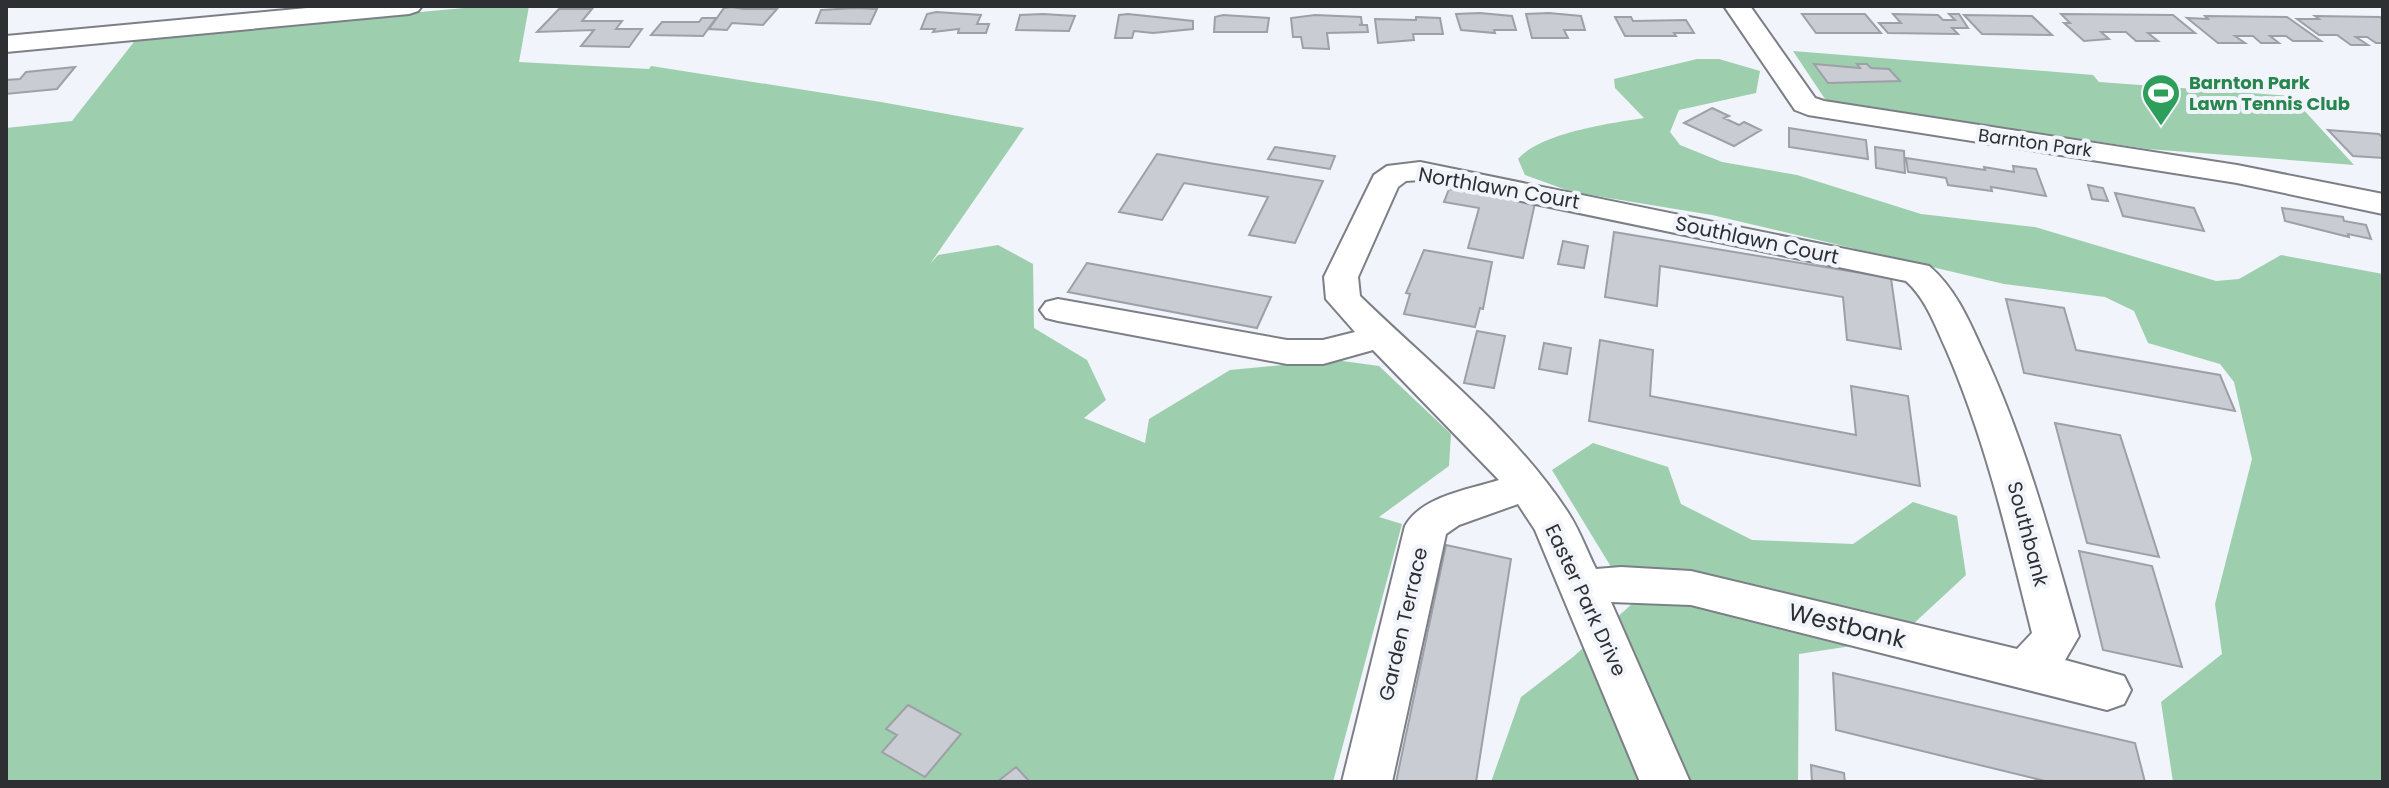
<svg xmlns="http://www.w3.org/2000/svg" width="2389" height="788" viewBox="0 0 2389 788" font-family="Poppins,sans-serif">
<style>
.green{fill:#9dceae}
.building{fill:#c9ccd2;stroke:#9da0a6;stroke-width:2}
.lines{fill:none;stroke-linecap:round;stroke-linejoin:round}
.minor-casing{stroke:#7c7f85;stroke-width:4}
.minor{fill:#fff;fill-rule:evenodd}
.labels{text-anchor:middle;stroke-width:8;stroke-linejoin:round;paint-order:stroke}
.far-leisure-label{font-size:18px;font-weight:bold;fill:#27864d;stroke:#f1f4fa;text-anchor:start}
.far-street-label{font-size:18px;fill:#2e2f32;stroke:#f1f4fa}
.street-label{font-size:20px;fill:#2e2f32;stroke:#f1f4fa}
.near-street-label{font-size:24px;fill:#2e2f32;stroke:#f1f4fa}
</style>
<rect width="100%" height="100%" fill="#f1f4fa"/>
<path class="green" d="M486,6h43l-10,56 130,7 2,-3 230,36 143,26 -94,136 8,-9 60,-10 35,19 1,64 53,32 19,40 -22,18 61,25 4,-24 81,-49 105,-10 44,6 72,68 -2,32 -70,51 23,7 -69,258h-1327v-654l66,-7 65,-83z
M1793,51l300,24 6,7 192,14 63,69 -206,-16 -316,-47 -7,-3z
M1697,59h22l41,12 -4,22 -77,17 -9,22 10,13 42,17 75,13 124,39 114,13 181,54 23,-2 42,-24 102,19v508h-210l-12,-80 61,-48 -7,-50 37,-145 -18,-77 -14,-18 -72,-21 -14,-32 -29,-14 -101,-13 -292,-69 -140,-23 -47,-17 -7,-16c22,-26 93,-36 126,-41l-29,-30 -1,-9z
M1593,443l75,24 13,37 71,36 101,4 60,-42 44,14 9,59 -69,64 -98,15 -1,128h-307l30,-85 52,-40 60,-54 -81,-133z"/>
<path class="building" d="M732,7l11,2h34l-14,16 -31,-2 -5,7 -18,-1 15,-21z
M855,8l22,1 -7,15 -54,-1 5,-13z
M559,9h33l-10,12h40l-6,8h26l-13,18 -48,-1 13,-16 -57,2z
M936,12l45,3 -4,9h12l-3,9h-28l1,-4 -26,3 2,-3h-14l6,-15z
M1480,13l32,3 4,14h-22l1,3 -34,-3 -5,-16z
M1549,13l32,3 4,14h-21l4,8h-36l-6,-24z
M1043,14l32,2 -6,15 -53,-1 4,-15z
M1128,14l65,7v8l-40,4 -19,-2 -2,7h-17l4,-23z
M1802,14h63l16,19h-65z
M1893,14l45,1 5,5h12l-6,-6h10l9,14h-16l6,6 -70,-1 -9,-10h22z
M2061,14l112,1 22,18h-47l10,8h-22l-10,-9h-25l8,7 -25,2 -20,-18h6z
M1223,15l46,3 -2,14h-53l1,-15z
M1315,15l46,2 1,7 -3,1h8l1,7 -41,1 2,16 -26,-1 -2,-11h-8l-2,-19z
M1964,15l68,1 20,19 -70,-1z
M2205,16l82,1 34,24h-28l-7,-5h-16l9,7h-18l-8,-7h-18l10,7h-27l-31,-25 21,1z
M2315,16l65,1 3,3v23h-7l-9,-6h-11l12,8h-17l-14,-10h-18l-22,-16h22z
M1416,17l24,1 3,16h-30l1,6 -36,3 -3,-24 41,1z
M1615,17h16l2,4 53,-1 8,13h-20l2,3h-51z
M702,18h14l-13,18 -52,-1 11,-13h37z
M1814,64l46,4 -3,-4h10l4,4 18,1 11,12 -72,2z
M75,67l-18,22 -51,5v-14l14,-1 6,-7z
M1712,108l17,8 -5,2 15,7 5,-3 17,8 -27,16 -50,-23z
M1789,128l77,12 2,19 -79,-12z
M2328,130l51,4 4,4v20l-30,-2z
M1275,147l60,9 -5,13 -62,-10z
M1875,147l29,4 1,22 -29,-5z
M1157,154l58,10 108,17 -28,62 -46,-8 19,-38 -84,-14 -22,37 -43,-8z
M1906,158l79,12 -1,-3 30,5 -1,-6 23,3 10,27 -55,-9 1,4 -44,-6 -2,-7 -38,-6z
M2088,185l15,3 5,13 -16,-2z
M1449,189l86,14 -12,55 -55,-10 11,-40 -35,-6z
M2115,193l79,15 10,23 -81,-15z
M2282,208l61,9 1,4 22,4 5,14 -23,-5 1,3 -64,-16z
M1614,232l277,46 10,71 -54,-9 -4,-43 -183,-31 -3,40 -52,-9z
M1563,241l25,5 -4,22 -26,-4z
M1424,250l68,12 -9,47 -3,-1 -5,19 -71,-13 6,-20 -4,-1z
M1087,263l184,34 -14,31 -189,-36z
M2006,299l58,9 12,42 144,25 15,36 -211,-38z
M1477,331l28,5 -11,52 -30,-5z
M1600,340l53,10 -3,46 206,39 -5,-49 57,10 12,90 -331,-65z
M1544,343l27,5 -4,26 -28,-5z
M2055,423l65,12 39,122 -72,-14z
M1446,545l65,14 -35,223h-80z
M2079,551l73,15 30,101 -79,-17z
M1833,673l302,70 10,39h-96l-213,-52z
M908,705l53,29 -36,43 -43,-25 15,-17 -11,-6z
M1811,765l33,8 1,9h-33z
M1016,767l14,15h-33z"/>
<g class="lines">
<defs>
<path id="minor" d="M328,6h94l-4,5 -9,3 -403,38v-16z
M1724,6h26l65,92 9,3 413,64 146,29v20l-146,-31 -429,-68 -13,-5z
M1420,162l509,104c25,21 39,52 52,81 44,93 70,191 98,289l-14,24 59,16 7,14 -7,14 -17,6 -416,-105 -80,-3 79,180h-50l-105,-252 -17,-26 -59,21 -13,9 -54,248h-50l63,-256c17,-30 63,-36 94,-46l-126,-130 -50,14h-36l-229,-43 -12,-3 -6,-8 6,-8 12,-3 229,41h36l32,-8 -29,-33 -2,-22 50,-102 13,-9zM1420,180l486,101c20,18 29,44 40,68 40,92 62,188 86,284l-15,16 -326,-78 -70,-4 -25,2c-9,-18 -16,-38 -27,-55 -53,-82 -139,-150 -209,-218l-2,-19 40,-90 8,-6z"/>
</defs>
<use href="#minor" class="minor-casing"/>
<use href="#minor" class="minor"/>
</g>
<defs>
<symbol id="stadium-pin" viewBox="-11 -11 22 30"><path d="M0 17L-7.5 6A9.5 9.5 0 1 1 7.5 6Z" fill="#2e9e5b" stroke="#f1f4fa"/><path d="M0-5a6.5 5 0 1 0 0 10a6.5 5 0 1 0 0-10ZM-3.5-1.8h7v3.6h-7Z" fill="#fff"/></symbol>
</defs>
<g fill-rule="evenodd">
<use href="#stadium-pin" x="2139" y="71" width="44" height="60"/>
</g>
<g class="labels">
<g class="far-leisure-label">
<text x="2189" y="89">Barnton Park<tspan x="2189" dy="21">Lawn Tennis Club</tspan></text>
</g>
<g class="far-street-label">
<text transform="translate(2035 143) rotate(8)" y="6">Barnton Park</text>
</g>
<g class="street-label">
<text transform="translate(1499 188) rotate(10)" y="7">Northlawn Court</text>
<text transform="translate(1757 240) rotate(12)" y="7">Southlawn Court</text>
<text transform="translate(2028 534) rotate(75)" y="7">Southbank</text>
<text transform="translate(1586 600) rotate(65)" y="7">Easter Park Drive</text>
<text transform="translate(1403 624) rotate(-77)" y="7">Garden Terrace</text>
</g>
<g class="near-street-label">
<text transform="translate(1847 626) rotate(14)" y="8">Westbank</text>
</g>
</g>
<rect width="2389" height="788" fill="none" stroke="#2e2f32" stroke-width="16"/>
</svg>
